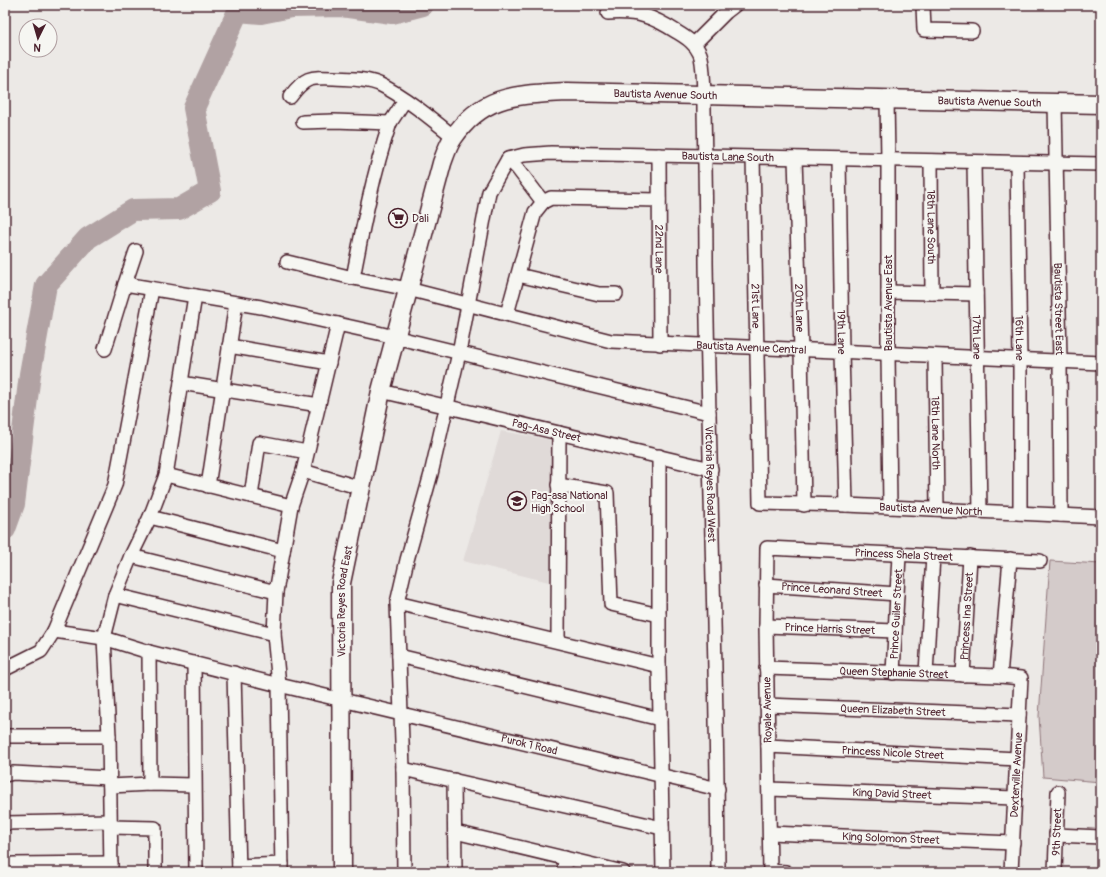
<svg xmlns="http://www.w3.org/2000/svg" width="1106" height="877" viewBox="0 0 1106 877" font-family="Pangolin,sans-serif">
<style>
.built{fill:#e0dad8}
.green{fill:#d4cbca;stroke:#8f757a}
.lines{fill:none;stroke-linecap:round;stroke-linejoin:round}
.river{stroke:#b1a2a3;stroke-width:22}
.street-casing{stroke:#4a1f2b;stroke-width:16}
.secondary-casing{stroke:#4a1f2b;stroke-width:21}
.street{stroke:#f6f6f2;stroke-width:13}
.secondary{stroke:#f6f6f2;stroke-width:18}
.labels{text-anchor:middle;stroke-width:4;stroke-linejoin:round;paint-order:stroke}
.street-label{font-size:11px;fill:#4a1f2b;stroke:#f6f6f2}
.poi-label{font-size:11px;fill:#4a1f2b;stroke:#f6f6f2;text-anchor:start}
</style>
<rect width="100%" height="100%" fill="#ece9e6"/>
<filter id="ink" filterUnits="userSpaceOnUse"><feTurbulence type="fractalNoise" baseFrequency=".025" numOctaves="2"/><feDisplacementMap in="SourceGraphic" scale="8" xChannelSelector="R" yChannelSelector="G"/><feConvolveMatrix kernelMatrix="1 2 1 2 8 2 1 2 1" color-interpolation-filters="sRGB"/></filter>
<g filter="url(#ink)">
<path class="built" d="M501,431l51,9 1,143 -90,-22z"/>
<path class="green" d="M1050,561l51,3v218l-58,-5 -4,-61z"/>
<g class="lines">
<path class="river" d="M238,11l23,2 30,-6 50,-1 51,7 31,-8
M5,529l9,-25 16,-130 16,-89 42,-47 45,-28 46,-1 31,-18 -16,-83 44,-97 4,-6"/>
<defs>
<g id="street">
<path d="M923,5l1,25 48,1"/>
<path id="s1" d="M608,13c30,-2 44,3 69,19 10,6 19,12 23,22 4,10 4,44 4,56 1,51 2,102 2,153 3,203 11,406 12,609"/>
<path d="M694,44l32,-32 9,-7"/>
<path d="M290,97c15,-20 19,-20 44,-19 14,1 31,0 45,6 25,12 53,35 75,53"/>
<path d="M887,99l1,61v194l2,153"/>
<path id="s2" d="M1055,103l5,259 1,153"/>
<path d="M303,122l31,-1 56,2 15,-23"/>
<path id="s3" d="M659,155l1,189"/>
<path id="s4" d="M753,157l7,346 86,2 255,12"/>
<path id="s5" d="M795,158l6,192 3,155"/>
<path d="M508,159l10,10 25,33"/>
<path id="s6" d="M839,159l3,193 4,153"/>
<path id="s7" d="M931,161l1,132"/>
<path id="s8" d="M974,162l6,349"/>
<path id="s9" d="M1017,163l3,197v153"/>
<path id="s10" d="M287,262l66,16 55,11 203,52 490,22"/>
<path d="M518,275l81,19h17"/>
<path d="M353,278c10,-52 20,-104 37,-155"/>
<path d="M125,284l11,-33"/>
<path d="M888,292l88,2"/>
<path d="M507,314l28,-102 8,-10 8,-4 108,2"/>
<path d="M229,346l100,17"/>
<path d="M105,349l20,-65 136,23 117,26 331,80"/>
<path id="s11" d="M935,356l2,153"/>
<path d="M181,383l138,22"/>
<path id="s12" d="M381,391l330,78"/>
<path d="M659,456v210l4,206"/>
<path d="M303,471l58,17"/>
<path d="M166,475l125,31"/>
<path d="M558,485l49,8 4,111 48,11"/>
<path d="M208,486l28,-183"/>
<path d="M251,496l8,-53 48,9"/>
<path d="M150,517l133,34"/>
<path d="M131,556l145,36"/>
<path id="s13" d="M766,585l131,9"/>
<path d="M115,595l159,39"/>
<path d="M397,603l262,63"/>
<path id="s14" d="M766,626l129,5"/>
<path id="s15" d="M54,631l50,7 45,14 130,33 439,104"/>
<path d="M558,641l1,-208"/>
<path d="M149,652l1,132"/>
<path d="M399,656l261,63"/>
<path d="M194,663l2,209"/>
<path id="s16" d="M766,668l234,8 21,2 -10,194"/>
<path d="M5,669l36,-18 13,-20 61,-146 37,-196"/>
<path d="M234,673l5,199"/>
<path id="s17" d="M893,673l6,-118"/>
<path d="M926,673l7,-117"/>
<path id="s18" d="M963,675l7,-118"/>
<path d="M1000,676l10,-117"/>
<path id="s19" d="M767,705l252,10"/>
<path d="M5,736h104"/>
<path id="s20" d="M768,746l249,13"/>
<path d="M403,769l259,59"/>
<path d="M5,775l8,-2 96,5"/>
<path d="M454,780l1,92"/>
<path d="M110,786l40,-2 44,1"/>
<path id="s21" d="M769,789l246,9"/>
<path d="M5,823l105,-2"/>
<path d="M110,827l45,1v44"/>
<path d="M455,832l168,40"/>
<path id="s22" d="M770,833l243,10"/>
<path d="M1056,835l45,2"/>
<path d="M5,865l9,-1 97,-1"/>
<path d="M239,866l43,-2"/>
<path d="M770,871l16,1"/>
<path d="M111,872l-2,-136 -5,-98 11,-43 16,-39 19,-39 16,-42 29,-179"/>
<path d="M282,872l-3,-187 -5,-51 2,-42 15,-86 12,-35 35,-147"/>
<path id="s23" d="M404,872l-1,-103 -6,-166 10,-43 24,-86 28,-121 30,-161 19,-33 16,-4 27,-2 550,11"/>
<path d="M564,872l1,-14"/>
<path id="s24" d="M770,872l-4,-246 1,-78 273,13"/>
<path id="s25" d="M1055,872l3,-80"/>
</g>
<g id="secondary">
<path id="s26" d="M342,872l-1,-289 40,-192 61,-228c3,-8 6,-18 11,-25 30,-44 64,-43 113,-46l535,12"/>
</g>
</defs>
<use href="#street" class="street-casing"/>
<use href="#secondary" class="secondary-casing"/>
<use href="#street" class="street"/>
<use href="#secondary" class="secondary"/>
</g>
</g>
<defs>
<symbol id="supermarket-ring" viewBox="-11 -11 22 22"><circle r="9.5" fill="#f6f6f2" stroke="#4a1f2b" stroke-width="1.5"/><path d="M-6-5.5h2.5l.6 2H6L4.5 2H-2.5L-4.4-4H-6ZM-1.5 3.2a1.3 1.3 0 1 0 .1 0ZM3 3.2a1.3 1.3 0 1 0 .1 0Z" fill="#4a1f2b"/></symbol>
<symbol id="school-ring" viewBox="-11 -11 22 22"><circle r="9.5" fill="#f6f6f2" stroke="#4a1f2b" stroke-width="1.5"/><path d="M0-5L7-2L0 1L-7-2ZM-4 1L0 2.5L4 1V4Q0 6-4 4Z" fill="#4a1f2b"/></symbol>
</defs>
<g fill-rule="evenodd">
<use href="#supermarket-ring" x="387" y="207" width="22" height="22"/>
<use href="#school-ring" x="506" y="490" width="22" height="22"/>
</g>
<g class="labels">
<g class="street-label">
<text dy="4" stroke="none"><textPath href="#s26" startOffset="976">Bautista Avenue South</textPath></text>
<text dy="4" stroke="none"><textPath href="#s26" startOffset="1300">Bautista Avenue South</textPath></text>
<text dy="4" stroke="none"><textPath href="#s23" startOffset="949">Bautista Lane South</textPath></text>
<text dy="4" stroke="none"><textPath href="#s7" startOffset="66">18th Lane South</textPath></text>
<text dy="4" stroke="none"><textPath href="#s3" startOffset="94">22nd Lane</textPath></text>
<text transform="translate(888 303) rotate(-90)" y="4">Bautista Avenue East</text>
<text dy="4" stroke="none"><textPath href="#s4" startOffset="149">21st Lane</textPath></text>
<text dy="4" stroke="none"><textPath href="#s5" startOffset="150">20th Lane</textPath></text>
<text dy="4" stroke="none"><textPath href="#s2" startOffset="206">Bautista Street East</textPath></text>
<text dy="4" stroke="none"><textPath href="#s6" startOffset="173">19th Lane</textPath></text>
<text dy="4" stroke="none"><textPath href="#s8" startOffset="175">17th Lane</textPath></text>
<text dy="4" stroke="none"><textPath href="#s9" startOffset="175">16th Lane</textPath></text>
<text dy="4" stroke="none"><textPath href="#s10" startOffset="474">Bautista Avenue Central</textPath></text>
<text dy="4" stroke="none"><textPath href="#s12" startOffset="170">Pag-Asa Street</textPath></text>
<text dy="4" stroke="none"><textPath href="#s11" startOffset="77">18th Lane North</textPath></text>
<text dy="4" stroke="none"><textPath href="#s1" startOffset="536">Victoria Reyes Road West</textPath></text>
<text dy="4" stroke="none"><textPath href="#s4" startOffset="517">Bautista Avenue North</textPath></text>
<text dy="4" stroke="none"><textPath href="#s24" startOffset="461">Princess Shela Street</textPath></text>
<text dy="4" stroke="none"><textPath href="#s13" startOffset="66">Prince Leonard Street</textPath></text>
<text dy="4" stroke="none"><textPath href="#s26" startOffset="271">Victoria Reyes Road East</textPath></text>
<text dy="4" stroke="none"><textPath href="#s17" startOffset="59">Prince Guiler Street</textPath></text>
<text dy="4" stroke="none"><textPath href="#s18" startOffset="59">Princess Ina Street</textPath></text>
<text dy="4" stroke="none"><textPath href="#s14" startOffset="64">Prince Harris Street</textPath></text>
<text dy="4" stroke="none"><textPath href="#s16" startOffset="128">Queen Stephanie Street</textPath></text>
<text transform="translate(767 710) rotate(-91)" y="4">Royale Avenue</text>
<text dy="4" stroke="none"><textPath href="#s19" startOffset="126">Queen Elizabeth Street</textPath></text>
<text dy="4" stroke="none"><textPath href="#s15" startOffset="489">Purok 1 Road</textPath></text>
<text dy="4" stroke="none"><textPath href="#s20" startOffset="125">Princess Nicole Street</textPath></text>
<text transform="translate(1016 775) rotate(-87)" y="4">Dexterville Avenue</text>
<text dy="4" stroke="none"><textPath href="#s21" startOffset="123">King David Street</textPath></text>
<text dy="4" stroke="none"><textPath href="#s25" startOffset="40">9th Street</textPath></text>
<text dy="4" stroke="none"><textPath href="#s22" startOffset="121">King Solomon Street</textPath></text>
</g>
<g class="poi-label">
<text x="412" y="222">Dali</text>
<text x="531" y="499">Pag-asa National<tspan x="531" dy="13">High School</tspan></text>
</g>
</g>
<rect width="1106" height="877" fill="none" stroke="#f6f6f2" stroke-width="20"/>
<rect x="10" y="10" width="1086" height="857" fill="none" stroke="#4a1f2b" stroke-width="1.5" filter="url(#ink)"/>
<g transform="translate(38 38) rotate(185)"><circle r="19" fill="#f6f6f2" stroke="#b1a0a2"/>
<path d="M0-3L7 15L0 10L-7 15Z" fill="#4a1f2b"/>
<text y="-6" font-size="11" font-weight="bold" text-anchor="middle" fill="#4a1f2b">N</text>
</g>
</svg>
